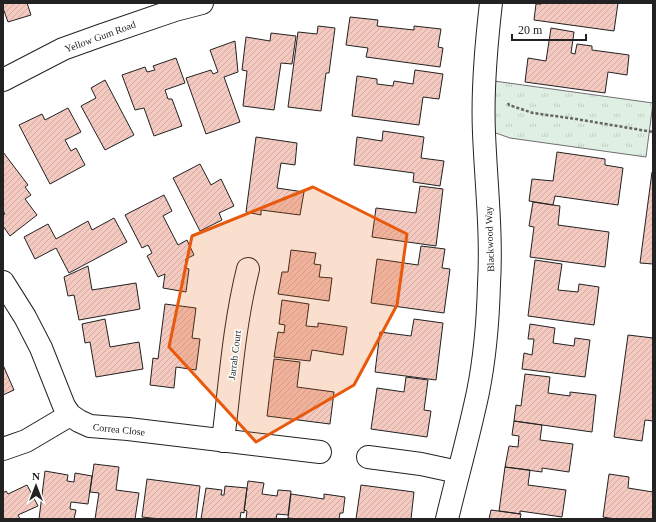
<svg xmlns="http://www.w3.org/2000/svg" width="656" height="522" viewBox="0 0 656 522" font-family="Georgia,serif">
<style>
.park{fill:url(#park-tufts);stroke:#6f6f6f}
.building{fill:url(#building-hatch);stroke:#222}
.lines{fill:none;stroke-linecap:round;stroke-linejoin:round}
.minor-casing{stroke:#222;stroke-width:24}
.path{stroke:#646464;stroke-width:2.5;stroke-dasharray:3 2;stroke-linecap:butt}
.minor{stroke:#fff;stroke-width:22}
.marked{fill:#e8590c;fill-opacity:0.2;stroke:#e8590c;stroke-width:3;stroke-linejoin:round}
.labels{text-anchor:middle;stroke-width:3;stroke-linejoin:round;paint-order:stroke}
.street-label{font-size:10px;fill:#222;stroke:#fff}
</style>
<defs>
<pattern id="park-tufts" width="24" height="20" patternUnits="userSpaceOnUse"><rect width="24" height="20" fill="#e0efe3"/><path d="M3 7l-1-3M5 7V3M7 7l1-3M15 17l-1-3M17 17v-4M19 17l1-3" fill="none" stroke="#c0cdc2"/></pattern>
<pattern id="building-hatch" width="6" height="6" patternUnits="userSpaceOnUse"><rect width="6" height="6" fill="#f3c9c0"/><path d="M-1 1l2-2M0 6l6-6M5 7l2-2" fill="none" stroke="#d0aca5"/></pattern>
</defs>
<rect width="100%" height="100%" fill="#fff"/>
<path class="park" d="M494,81l159,22 -7,54 -136,-19 -17,-6z"/>
<path class="building" d="M3,3h24l4,12 -23,7 -5,-14z
M541,3h77l-4,28 -80,-11 2,-16h5z
M350,17l28,3 -1,6 37,4v-4l27,3 -3,18 5,1 -3,19 -74,-10 2,-9 -22,-3z
M318,26l17,2 -6,45h-3l-5,38 -33,-4 10,-75 19,2z
M551,28l23,4 -3,21 4,1 2,-10 15,2v4l37,5 -2,20 -19,-3 -3,21 -80,-11 3,-24 18,3z
M271,33l25,3 -4,28 -11,-1 -7,47 -31,-4 4,-35 -5,-1 4,-33 24,4z
M235,41l3,31 -14,5 16,45 -34,12 -20,-56 25,-8 2,4 5,-2 -8,-22z
M176,58l9,25 -20,7 3,9h4l10,27 -28,10 -10,-28 -9,2 -13,-35 23,-8 2,5 8,-2 -2,-4z
M415,70l28,4 -4,25 -16,-2 -4,28 -67,-9 5,-40 20,3v5l16,2 1,-5 19,3z
M105,80l29,55 -29,15 -24,-44 15,-8 -5,-10z
M68,108l13,24 -16,8 6,11 5,-3 9,17 -35,19 -31,-59 23,-11 3,6z
M383,131l41,6 -3,21 23,3 -4,25 -27,-4 1,-9 -60,-8 3,-28 25,4z
M256,137l41,6 -2,22 -14,-2 -4,25 27,4 -4,23 -39,-5v5l-15,-3z
M3,152l25,33 -3,2 6,8 -6,4 12,16 -27,21 -7,-10v-11l2,-1 -2,-3z
M557,152l48,7v6l18,3 -5,37 -63,-9 -2,9 -24,-4 3,-22 21,2z
M200,164l11,21 10,-6 13,27 -15,7 3,7 -22,11 -27,-53z
M652,172l1,1v91l-13,-1z
M420,186l23,3 -7,57 -64,-9 4,-29 40,5z
M164,195l8,16 -9,5 15,29 9,-5 7,15 -8,4 -1,9 4,1 -3,23 -23,-4 2,-14 -7,3 -11,-21 5,-3 -4,-8 -6,3 -17,-33z
M533,202l27,4 -2,19 51,7 -4,35 -75,-10 4,-30 -5,-1z
M114,218l13,24 -58,31 -13,-25 -21,11 -11,-22 24,-13 8,15 32,-18 4,9z
M421,246l24,3 -3,19 8,1 -6,44 -73,-10 6,-44 41,6z
M291,250l25,3 -2,11 7,1 -2,12 13,1 -3,23 -51,-7 4,-22h6z
M535,260l27,4 -4,26 20,2 1,-8 20,3 -5,38 -66,-9z
M88,266l4,24 44,-7 4,26 -61,11 -5,-25 -6,1 -4,-19z
M282,300l27,4 -3,22 12,1v-4l29,4 -4,28 -31,-5 -2,11 -36,-4 4,-25 6,1 1,-8 -6,-1z
M165,304l31,4 -4,30 8,1 -4,31 -20,-3 -2,21 -24,-3 3,-27 5,1z
M105,319l5,28 29,-5 4,27 -47,8 -6,-35 -5,1 -3,-19z
M414,319l29,4 -7,57 -61,-8 5,-40 31,4z
M530,324l25,4 -2,15 21,3 1,-8 15,2 -5,37 -63,-8 2,-16 8,2 2,-16h-6z
M628,335l25,3v83l-8,-1 -3,21 -28,-4z
M274,359l26,3 -3,25 37,5 -4,32 -63,-8z
M3,365l11,25 -11,5z
M525,374l25,3 -2,16 22,3v-4l26,3 -4,37 -78,-11 2,-16 5,1z
M406,377l22,3 -4,30 7,1 -4,26 -56,-8 6,-41 27,4z
M514,421l28,4 -2,15 33,4 -4,28 -27,-4v4l-37,-5 4,-21 9,1 1,-11 -7,-1z
M94,464l25,3 -3,23 23,3 -4,26h-40l4,-26 -9,-1z
M505,467l25,3 -2,15 38,5 -4,27 -42,-6v3l-21,-3z
M45,471l23,4 -1,6 7,1 1,-9 17,3 -4,28 -17,-2 -1,7 6,1 -2,9h-35z
M609,474l20,3 -1,11 25,4v27h-38l-12,-2z
M147,479l53,7 -4,33h-36l-18,-2z
M248,481l16,2 -2,11 15,2 1,-6 13,1 -3,24 -11,-1 -1,5h-30l1,-8 -3,-1z
M27,485l11,21 -20,9 2,4h-17v-26l3,-2 2,3z
M361,485l53,7 -3,27h-55z
M225,486l22,2 -3,25 -3,-1 -1,7h-39l5,-31 16,2 -1,5h3z
M291,494l33,5v-5l21,3 -2,16h-3l-1,6h-41l-10,-1z
M491,510l30,4 -1,5h-31z"/>
<g class="lines">
<defs>
<path id="minor" d="M3,80l60,-31 39,-14 73,-25 27,-7
M3,282l22,35 16,31 23,58 6,9 9,6 11,5 38,3 192,23
M223,441c7,-57 11,-116 25,-172
M3,449l23,-8 44,-26
M368,457l53,7 37,8
M447,519c10,-42 22,-84 31,-127 7,-35 10,-72 11,-108 3,-50 -3,-101 -5,-151 -2,-44 2,-87 7,-130"/>
</defs>
<use href="#minor" class="minor-casing"/>
<path class="path" d="M508,103l1,2 24,8 43,6 77,13"/>
<use href="#minor" class="minor"/>
</g>
<path class="marked" d="M313,187l94,47 -10,71 -43,80 -98,57 -87,-95 23,-111z"/>
<g class="labels">
<g class="street-label">
<text transform="translate(100 36) rotate(-20)" y="4">Yellow Gum Road</text>
<text transform="translate(489 239) rotate(-92)" y="4">Blackwood Way</text>
<text transform="translate(234 355) rotate(-83)" y="4">Jarrah Court</text>
<text transform="translate(119 429) rotate(6)" y="4">Correa Close</text>
</g>
</g>
<rect width="656" height="522" fill="none" stroke="#222222" stroke-width="8"/>
<g transform="translate(36 486)" stroke="#ffffff" stroke-width="3" paint-order="stroke">
<path d="M0-3L7 15L0 10L-7 15Z" fill="#222222"/>
<text y="-6" font-size="11" font-weight="bold" text-anchor="middle" fill="#222222">N</text>
</g>
<path d="M512 34v6h74v-6" fill="none" stroke="#222222" stroke-width="2"/>
<text x="518" y="34" font-size="12" fill="#222222" stroke="#ffffff" stroke-width="3" paint-order="stroke">20 m</text>
</svg>
